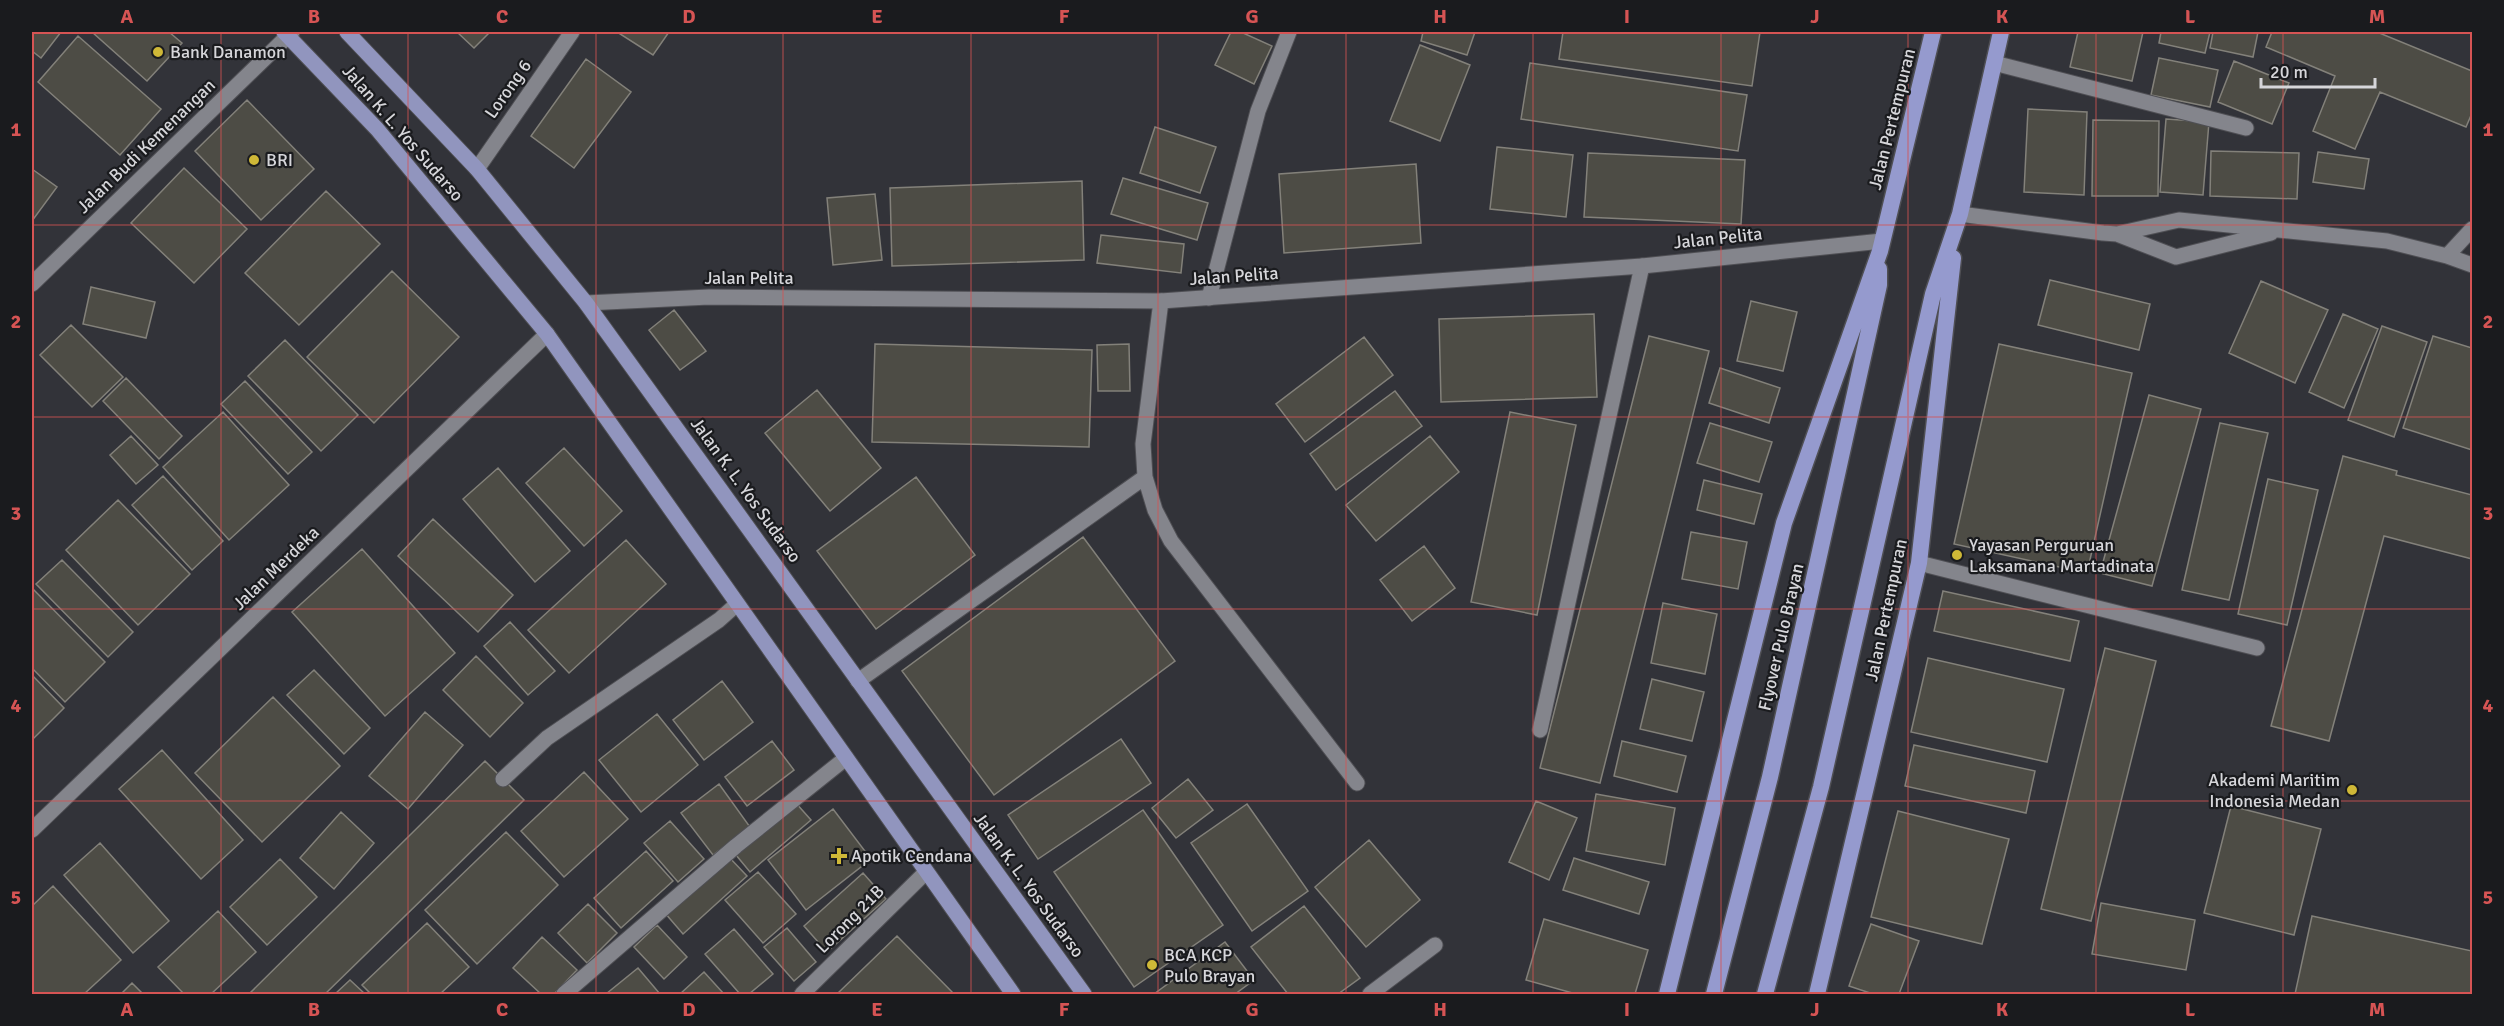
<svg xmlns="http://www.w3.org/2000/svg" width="2504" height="1026" viewBox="0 0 2504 1026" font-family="Signika,sans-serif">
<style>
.building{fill:#4d4c45;stroke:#83817a;stroke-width:1.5}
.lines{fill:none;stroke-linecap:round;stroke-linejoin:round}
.service-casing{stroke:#4f4f54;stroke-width:17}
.minor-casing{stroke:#4f4f54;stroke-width:17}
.tertiary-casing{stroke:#4f4f54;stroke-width:17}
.primary-casing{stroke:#4f4f54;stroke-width:17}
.trunk-casing{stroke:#4f4f54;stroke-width:19}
.service{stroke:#84858c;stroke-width:15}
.minor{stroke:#84858c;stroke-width:15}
.tertiary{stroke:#84858c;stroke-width:15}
.primary{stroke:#9195be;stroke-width:15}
.trunk{stroke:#959ace;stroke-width:16}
.grid{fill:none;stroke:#d65454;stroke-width:1.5;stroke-opacity:0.55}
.poi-dot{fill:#cfb837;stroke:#1a1b1e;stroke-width:2}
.labels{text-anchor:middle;stroke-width:4.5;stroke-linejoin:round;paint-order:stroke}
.poi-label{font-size:18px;fill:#d6d6da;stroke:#1a1b1e;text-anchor:start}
.street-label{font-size:18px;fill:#d6d6da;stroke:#1a1b1e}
.neatline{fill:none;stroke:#d65454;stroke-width:2}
.grid-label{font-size:20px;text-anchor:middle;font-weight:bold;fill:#d65454}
</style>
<rect width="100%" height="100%" fill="#323339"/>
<path class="building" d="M32,32h29l-20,26 -9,-7z
M92,32h77l13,11 -35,38z
M457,32h33l-16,16z
M617,32h52l-16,23z
M1231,32h10l31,14 -18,38 -39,-19z
M1423,32h52l-8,23 -46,-14z
M1563,32h197l-8,54 -193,-27z
M2078,32h65l-11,49 -62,-14z
M2161,32h49l-5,21 -46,-10z
M2213,32h45l-5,25 -43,-9z
M2272,32h105l95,39v42l-6,14 -86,-35 -25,57 -42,-18 22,-55 -69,-29z
M78,36l83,73 -41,46 -82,-73z
M1420,45l50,20 -30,76 -50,-20z
M2159,58l59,12 -8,37 -59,-12z
M586,59l45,33 -57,76 -43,-32z
M2234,61l55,22 -17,41 -54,-22z
M1530,63l217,32 -9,56 -217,-32z
M247,100l67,69 -53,51 -66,-69z
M2028,109l59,3 -3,83 -60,-3z
M2166,119l43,3 -6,73 -43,-3z
M2093,120l66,1 -1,75h-66z
M1155,127l61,20 -16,46 -60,-20z
M1497,147l76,8 -7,62 -76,-8z
M2211,151l88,2 -2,46 -87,-3z
M2318,152l51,7 -5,30 -51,-7z
M1588,153l157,7 -4,64 -157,-7z
M1416,164l5,79 -137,10 -5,-79z
M184,168l63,61 -53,54 -63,-60z
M32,169l25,18 -25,34z
M1123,178l85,25 -11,37 -86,-26z
M1082,181l2,79 -192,6 -2,-78z
M326,191l54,53 -81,81 -54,-52z
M875,194l7,66 -49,5 -6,-67z
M1101,235l83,9 -3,29 -84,-10z
M392,271l67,66 -85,86 -67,-66z
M2050,280l100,24 -11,46 -101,-25z
M2261,281l67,29 -33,73 -66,-30z
M91,287l64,15 -9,36 -63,-14z
M1751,301l46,11 -14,59 -46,-10z
M674,310l32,41 -26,19 -31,-40z
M1594,314l3,83 -156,5 -2,-83z
M2343,314l35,15 -34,79 -35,-16z
M71,325l52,52 -31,30 -52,-52z
M2382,326l45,16 -33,95 -46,-17z
M1649,336l60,15 -109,432 -60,-15z
M2433,336l39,12v102l-69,-22z
M1364,337l29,38 -88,67 -29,-38z
M285,340l73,75 -37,36 -73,-75z
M875,344l217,6 -3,97 -217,-5z
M1129,344l1,47h-32l-1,-46z
M1999,344l133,29 -45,200 -133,-29z
M1720,368l60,20 -11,35 -60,-20z
M126,378l56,58 -23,23 -56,-58z
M245,381l67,71 -24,22 -67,-70z
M817,390l64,78 -51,43 -65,-78z
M1395,391l27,35 -86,64 -26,-36z
M2149,395l52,14 -49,177 -52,-13z
M223,412l66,73 -60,55 -66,-73z
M1510,412l66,13 -39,190 -66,-13z
M1710,423l62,19 -13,40 -62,-19z
M2220,423l48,10 -39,167 -47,-10z
M131,436l27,29 -22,19 -26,-29z
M1430,436l29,36 -83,69 -30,-36z
M564,448l58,63 -38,35 -58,-63z
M2343,456l54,15 -1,4 76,20v64l-88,-23 -55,205 -58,-15z
M498,468l72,83 -35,31 -72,-83z
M163,476l60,65 -31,29 -60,-65z
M916,477l59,78 -99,74 -59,-78z
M2268,479l50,11 -31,135 -49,-11z
M1704,480l58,14 -8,30 -57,-14z
M118,500l72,74 -52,51 -72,-75z
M433,519l80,76 -35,37 -80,-76z
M1691,532l56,10 -9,47 -56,-10z
M1083,537l92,124 -181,134 -92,-124z
M626,540l40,44 -97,89 -41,-43z
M1424,546l31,42 -43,33 -32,-41z
M362,549l93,104 -70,63 -93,-104z
M62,560l71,72 -25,25 -72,-73z
M32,588l73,74 -40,40 -33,-34z
M1943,591l136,30 -9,40 -136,-30z
M1663,603l54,11 -12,60 -54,-11z
M510,622l45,49 -27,24 -44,-49z
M2105,648l51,13 -65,260 -50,-12z
M476,656l47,47 -33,34 -47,-47z
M1928,658l136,31 -17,73 -136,-30z
M314,670l56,58 -26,26 -57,-59z
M32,675l32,33 -32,32z
M1652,679l52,13 -12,49 -52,-12z
M722,681l31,41 -49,38 -31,-40z
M273,697l67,69 -78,76 -67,-69z
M425,712l38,33 -55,64 -39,-33z
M657,714l41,51 -57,47 -42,-52z
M1121,739l30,44 -113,76 -30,-44z
M772,741l22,29 -47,36 -22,-29z
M1622,741l64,15 -9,36 -63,-16z
M1914,745l121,26 -9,42 -121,-27z
M162,750l81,90 -42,39 -82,-90z
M485,761l39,39 -199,194h-76z
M584,772l44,47 -64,58 -43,-46z
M1188,779l25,31 -37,28 -24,-30z
M719,784l31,43 -37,28 -32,-42z
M1596,794l79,14 -10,57 -79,-14z
M1536,801l41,17 -28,62 -40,-18z
M795,802l16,18 -61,52 -14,-17z
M1247,804l61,87 -56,40 -61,-88z
M2231,806l90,23 -27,106 -90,-22z
M833,809l38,50 -65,51 -38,-50z
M1143,810l80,115 -89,62 -80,-115z
M1898,811l111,28 -27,105 -111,-27z
M341,812l33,31 -40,46 -34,-31z
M670,821l34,38 -26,23 -34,-39z
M506,832l52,53 -81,79 -52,-54z
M1369,840l51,60 -54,47 -51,-60z
M100,843l69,78 -36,32 -69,-78z
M646,851l27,30 -52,47 -27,-30z
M728,856l19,20 -64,58 -18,-21z
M1574,858l75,24 -10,32 -76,-24z
M280,859l37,38 -50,48 -37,-38z
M758,872l38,42 -33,29 -38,-43z
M863,873l23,26 -59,53 -23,-26z
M53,886l68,74 -37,34h-52v-88z
M2101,903l94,17 -9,50 -94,-16z
M588,904l29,29 -30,30 -29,-30z
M1304,906l56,72 -22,16h-50l-37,-47z
M218,911l38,41 -45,42h-27l-26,-27z
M2312,916l160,35v43h-177z
M1544,919l104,31 -13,44h-59l-50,-14z
M427,923l42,44 -29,27h-69l-9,-9z
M1871,924l48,17 -20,53h-26l-24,-8z
M657,925l30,32 -23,22 -30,-32z
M787,928l29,34 -22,19 -30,-34z
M734,929l39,45 -24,20h-9l-35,-40z
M897,936l57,58h-117z
M542,937l35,33 -23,24h-13l-28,-26z
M1225,942l29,38 -19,14h-81z
M638,968l22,26h-54z
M704,972l20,22h-44z
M350,980l15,14h-30z
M132,983l11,11h-22z"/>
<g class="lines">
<defs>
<path id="service" d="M1540,730l102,-464
M503,779l44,-41 172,-118 18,-16"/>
<path id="minor" d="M1994,63l252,65
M477,169l95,-137
M1960,214l143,19 14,1 62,-14 208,21 60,15 25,9
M2117,234l59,23 95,-24
M2447,256l25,-27
M32,284l260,-252
M1209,298l49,-187 31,-79
M1161,301l-18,143 2,33 10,33 16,31 186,242
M1919,563l338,85
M858,681l287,-204
M564,994l172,-148 110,-88
M802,994l124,-122
M1370,994l65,-49"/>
<path id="tertiary" d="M586,303l123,-6 452,4 481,-35 240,-25
M32,830l515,-496"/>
<path id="primary" d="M284,32l93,97 170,205 466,660
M347,32l130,137 109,134 498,691"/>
<path id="trunk" d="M1667,994l117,-471 96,-272 53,-219
M1714,994l56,-217 109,-492v-16
M1765,994l56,-207 112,-493 27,-80 41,-182
M1817,994l102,-431 34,-305"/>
</defs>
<use href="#service" class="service-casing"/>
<use href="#minor" class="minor-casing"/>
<use href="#tertiary" class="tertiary-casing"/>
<use href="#primary" class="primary-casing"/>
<use href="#trunk" class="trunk-casing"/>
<use href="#service" class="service"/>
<use href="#minor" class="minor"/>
<use href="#tertiary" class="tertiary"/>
<use href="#primary" class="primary"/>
<use href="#trunk" class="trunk"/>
</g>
<path class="grid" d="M221,32v962M408,32v962M596,32v962M783,32v962M971,32v962M1158,32v962M1346,32v962M1533,32v962M1721,32v962M1908,32v962M2096,32v962M2283,32v962M32,225h2440M32,417h2440M32,609h2440M32,801h2440"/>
<g class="poi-dot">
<circle cx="158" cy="52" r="6"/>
<circle cx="254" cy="160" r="6"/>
<circle cx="1957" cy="555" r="6"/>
<circle cx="2352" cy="790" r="6"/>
<path d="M836 847h6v6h6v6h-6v6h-6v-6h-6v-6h6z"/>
<circle cx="1152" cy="965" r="6"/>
</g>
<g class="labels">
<g class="poi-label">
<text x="170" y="58">Bank Danamon</text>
<text x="266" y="166">BRI</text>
<text x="1969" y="551">Yayasan Perguruan<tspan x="1969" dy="21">Laksamana Martadinata</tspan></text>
<text x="2340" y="786" text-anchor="end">Akademi Maritim<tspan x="2340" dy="21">Indonesia Medan</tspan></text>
<text x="851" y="862">Apotik Cendana</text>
<text x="1164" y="961">BCA KCP<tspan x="1164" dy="21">Pulo Brayan</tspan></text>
</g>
<g class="street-label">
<text transform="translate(508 89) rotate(-55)" y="6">Lorong 6</text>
<text transform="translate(1892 119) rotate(-76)" y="6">Jalan Pertempuran</text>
<text transform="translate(403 133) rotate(49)" y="6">Jalan K. L. Yos Sudarso</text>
<text transform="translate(146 146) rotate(-44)" y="6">Jalan Budi Kemenangan</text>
<text transform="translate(1718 238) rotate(-6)" y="6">Jalan Pelita</text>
<text transform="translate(1234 276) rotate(-4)" y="6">Jalan Pelita</text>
<text x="749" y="284">Jalan Pelita</text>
<text transform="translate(746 490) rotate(54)" y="6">Jalan K. L. Yos Sudarso</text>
<text transform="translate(276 568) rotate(-44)" y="6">Jalan Merdeka</text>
<text transform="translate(1886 610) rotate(-78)" y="6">Jalan Pertempuran</text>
<text transform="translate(1781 637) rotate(-77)" y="6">Flyover Pulo Brayan</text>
<text transform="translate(1029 885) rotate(54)" y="6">Jalan K. L. Yos Sudarso</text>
<text transform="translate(850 919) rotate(-45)" y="6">Lorong 21B</text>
</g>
</g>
<rect width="2504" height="1026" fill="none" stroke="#1a1b1e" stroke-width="66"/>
<path d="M2261 78v9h114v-9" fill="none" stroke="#d6d6da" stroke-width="3"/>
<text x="2270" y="78" font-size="18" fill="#d6d6da" stroke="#1a1b1e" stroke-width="4.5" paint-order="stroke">20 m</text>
<rect x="33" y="33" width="2438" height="960" class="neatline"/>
<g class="grid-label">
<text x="127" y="23">A</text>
<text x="314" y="23">B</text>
<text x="502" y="23">C</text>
<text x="689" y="23">D</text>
<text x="877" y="23">E</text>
<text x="1064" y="23">F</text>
<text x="1252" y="23">G</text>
<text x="1440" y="23">H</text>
<text x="1627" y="23">I</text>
<text x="1815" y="23">J</text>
<text x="2002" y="23">K</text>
<text x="2190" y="23">L</text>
<text x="2377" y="23">M</text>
<text x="16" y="136">1</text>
<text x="2488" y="136">1</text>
<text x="16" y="328">2</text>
<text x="2488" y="328">2</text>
<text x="16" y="520">3</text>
<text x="2488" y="520">3</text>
<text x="16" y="712">4</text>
<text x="2488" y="712">4</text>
<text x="16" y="904">5</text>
<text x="2488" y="904">5</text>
<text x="127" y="1016">A</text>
<text x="314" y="1016">B</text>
<text x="502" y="1016">C</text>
<text x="689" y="1016">D</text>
<text x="877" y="1016">E</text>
<text x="1064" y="1016">F</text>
<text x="1252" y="1016">G</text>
<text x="1440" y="1016">H</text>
<text x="1627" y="1016">I</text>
<text x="1815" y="1016">J</text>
<text x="2002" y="1016">K</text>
<text x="2190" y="1016">L</text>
<text x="2377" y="1016">M</text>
</g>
</svg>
